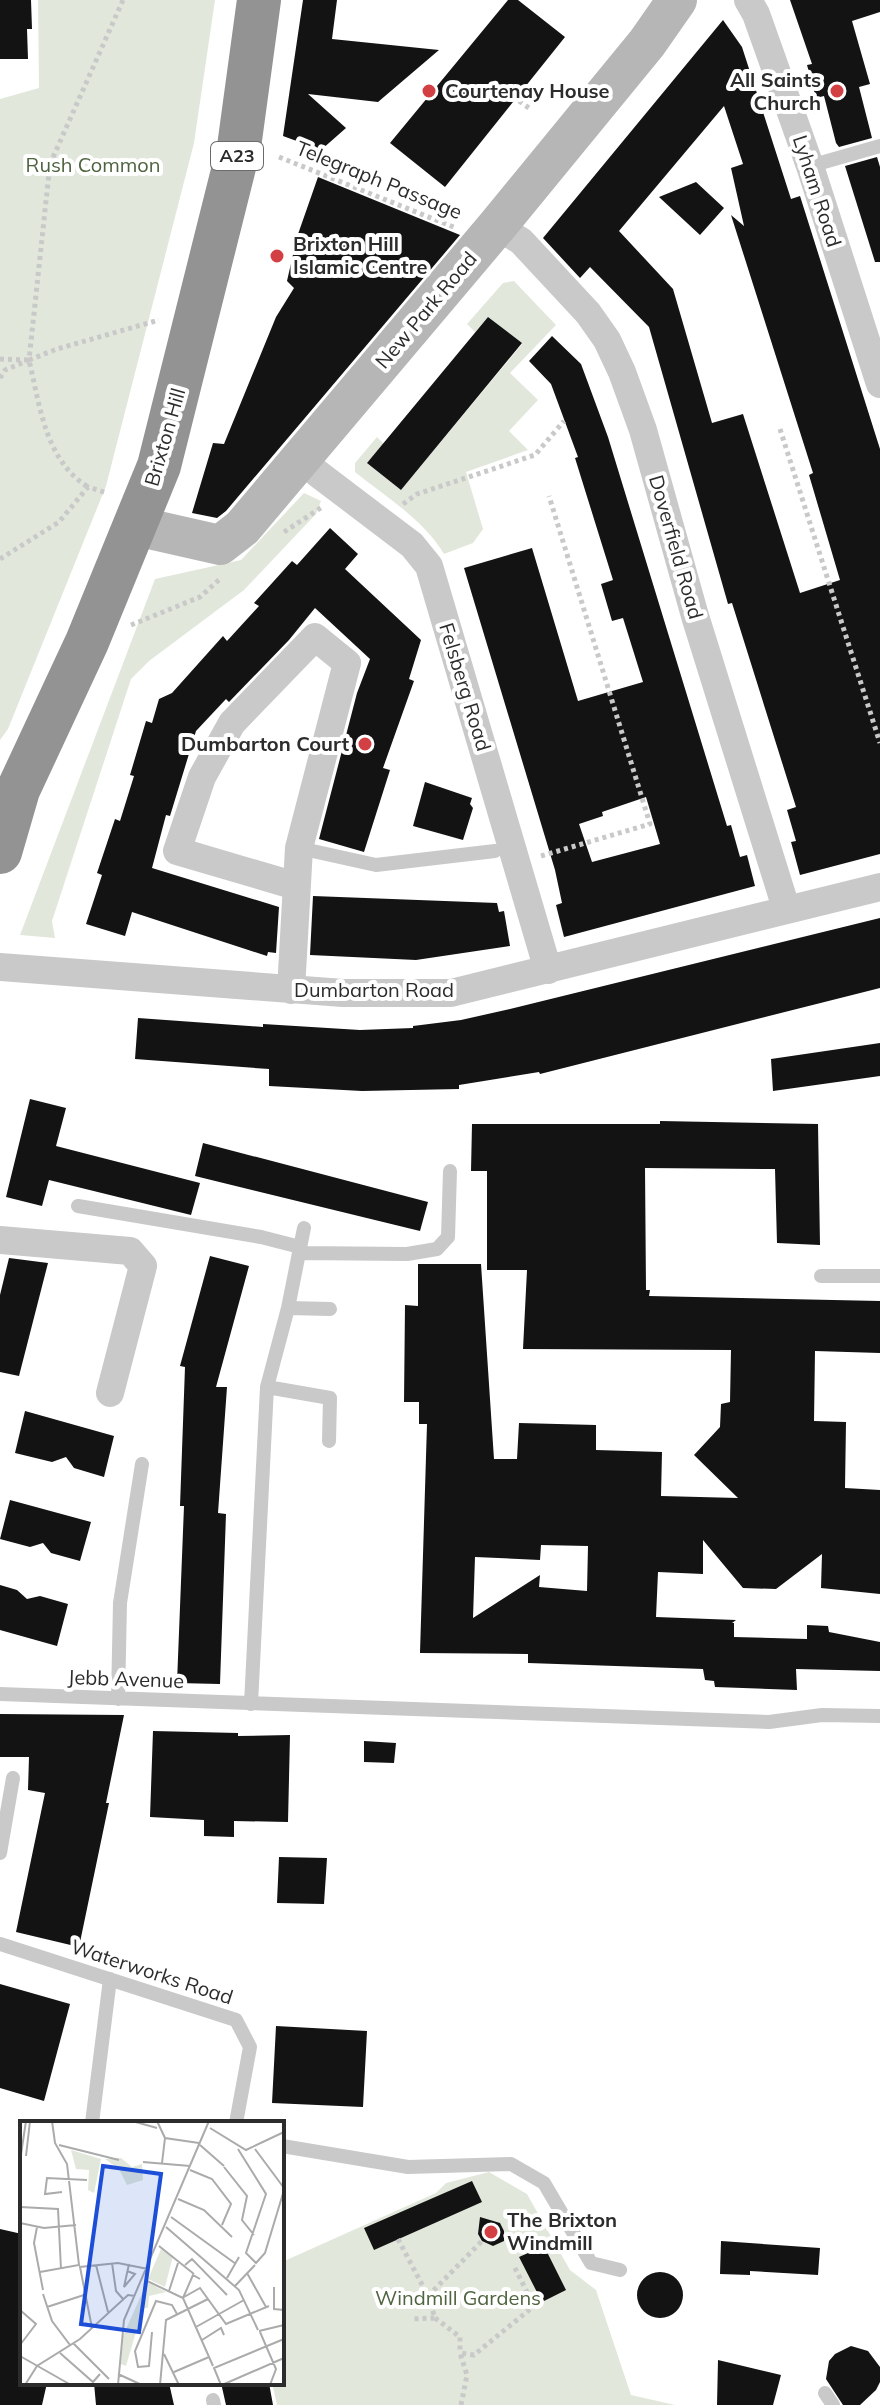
<svg xmlns="http://www.w3.org/2000/svg" width="880" height="2405" viewBox="0 0 880 2405" font-family="Mulish,sans-serif">
<style>
.green{fill:#e1e8db}
.building{fill:#131313;fill-rule:evenodd}
.lines{fill:none;stroke-linecap:round;stroke-linejoin:round}
.path{stroke:#c9c9c9;stroke-width:5;stroke-dasharray:4 4;stroke-linecap:butt}
.lane{stroke:#c9c9c9;stroke-width:14}
.street{stroke:#c9c9c9;stroke-width:28}
.secondary{stroke:#b6b6b6;stroke-width:40}
.highway{stroke:#939393;stroke-width:44}
.poi-dot{fill:#d24043;stroke:#fff;stroke-width:3}
.labels{text-anchor:middle;stroke-width:8;stroke-linejoin:round;paint-order:stroke}
.shield{fill:#fff;stroke:#6b6b6b;stroke-width:2}
.shield-label{font-size:18px;font-weight:bold;fill:#2c2c2c}
.poi-label{font-size:20px;font-weight:bold;fill:#2c2c2c;stroke:#fff;text-anchor:start}
.park-label{font-size:20px;fill:#4e633f;stroke:#fff}
.street-label{font-size:20px;fill:#2c2c2c;stroke:#fff}
.inset-road{fill:none;stroke:#ababab;stroke-width:2}
.view{fill:#1d4ed8;fill-opacity:0.15;stroke:#1d4ed8;stroke-width:4}
.inset-edge{fill:none;stroke:#2c2c2c;stroke-width:4}
</style>
<rect width="100%" height="100%" fill="#fff"/>
<path class="green" d="M38,0h177l-21,143 -88,343 -98,243 -8,11v-641l39,-11z
M514,281l42,44 -46,48 28,27 -29,31 19,19 -62,22 17,57 -10,14 -29,11c-20,-34 -58,-57 -89,-82v-9l22,-26 7,7 -16,19 33,27 121,-146 -34,-27 -13,15 -8,-8 36,-41z
M304,493l17,8 -5,13 -72,76 -95,71 -18,18 -79,242 3,17 -35,-3 135,-356 86,-19z
M489,2172l38,22 43,76 26,20 35,105 44,10h-398l-5,-22h10v-121l154,-69 10,-10z"/>
<path class="building" d="M0,0h31l1,29h-5l1,30h-28z
M303,0h34l-5,39 107,11 -61,52 -70,-8 38,34 -25,22 -38,-14z
M508,0h10l47,37 -120,150 -55,-44z
M790,0h90v12l-28,9 18,63 -11,3 13,51 -33,9 -3,-4 -12,-47 -8,2 -9,-33 5,-1z
M723,20l19,27 49,152 9,-3 80,253v405l-80,21 -9,-33 5,-1 -9,-31 9,-3 -64,-204 -4,1 -79,-277 -59,-60 -10,11 -37,-40zM724,106l19,58 -12,4 13,58 -13,-11 82,258 -4,2 31,105 -40,13 -57,-179 -31,9 -39,-134 -54,-58z
M877,157l3,10v95h-5l-30,-96z
M318,177l142,58 -234,276 -9,7 -25,-5 21,-70 11,1 52,-127 18,-29 -7,-7 10,-44z
M696,182l28,26 -24,27 -41,-38z
M488,317l34,26 -121,147 -34,-27z
M552,336l29,28 27,73 119,389 4,-1 9,32 7,-2 8,31 -191,51 -8,-32 6,-2 -7,-33 -91,-302 68,-20 46,153 65,-19 -20,-64 -11,3 -11,-37 12,-4 -38,-122 3,-1 -27,-73 -22,-23zM646,797l14,47 -68,18 -13,-38 24,-8 -1,-4z
M330,528l28,26 -13,15 76,71 -12,39 5,2 -31,87 7,2 -26,82 -45,-13 38,-146 13,-34 -55,-51 -26,32 -60,62 -3,-3 -30,32 -26,85 -4,-1 -14,53 127,39 -3,46 -8,-1 -1,4 -135,-44 -7,24 -39,-12 16,-49 -5,-2 18,-54 5,2 14,-45 -4,-1 16,-54 6,2 7,-24 13,-6 51,-57 4,5 32,-35 -5,-3 38,-42 5,4z
M425,782l47,16 -2,6 3,4 -10,32 -50,-14z
M313,896l184,7 2,9 5,-1 6,35 -94,14 -106,-5z
M880,918v70l-340,86 -1,-2 -80,13v4l-97,2 -93,-5v-17l-134,-10 3,-41 125,9v-3l97,6 53,-2v-2l48,-6 49,-11z
M880,1043v33l-107,15 -2,-32z
M30,1099l36,9 -10,38 144,37 -9,32 -142,-35 -7,26 -36,-9z
M660,1121l158,3 2,121 -43,-2 -2,-74 -130,-1 1,122h4l-1,6 231,5v52l-65,-2 -1,70 32,1 -1,66 35,2v104l-59,-6 1,-34 -46,35 -33,-1 -40,-48v34l-45,-2 -2,45 80,3 -4,3h2v14l73,2v-14l21,1 1,6 51,10v29l-84,-2 1,21 -82,-3 -1,-6 -9,-1 -2,-11 -175,-6v-9l-108,-1 7,-229h-8v-22h-15l1,-97 13,1v-42h63l13,195h23l2,-36 77,2v25l66,2 -1,44 77,2 -44,-43 26,-28 1,-23 9,-2 1,-52 -208,-1 4,-79h-40v-99h-16l1,-47h188zM541,1545l47,1 -1,45 -48,-4 1,-12 -67,43 2,-61 65,3z
M203,1143l225,59 -8,29 -225,-55z
M210,1256l39,10 -33,121h11l-9,126 8,1 -6,170 -43,-1 7,-177h-4l5,-139 -5,-1z
M9,1258l39,5 -29,113 -19,-4v-77z
M25,1411l89,25 -10,41 -30,-9 -8,-11 -14,5 -37,-9z
M10,1500l81,22 -11,39 -29,-8 -8,-10 -13,4 -30,-8z
M0,1585l17,5 10,9 13,-3 28,8 -11,42 -57,-16z
M0,1714l124,1 -18,88h3l-30,144 -63,-15 29,-139 -17,-3 1,-33h-29z
M153,1731l85,2v3l52,-1 -2,87 -54,-1v16l-30,-1v-16l-54,-3z
M364,1741l32,2 -2,20 -30,-1z
M279,1857l48,1 -3,46 -47,-1z
M0,1984l70,20 -26,97 -44,-13z
M276,2026l91,5 -4,76 -91,-4z
M472,2181l10,21 -108,48 -10,-22z
M480,2217l20,6 4,8v10l-11,5 -11,-5 -4,-7z
M0,2229l22,5v149h25l-5,22h-42z
M721,2241l99,7 -2,27 -68,-4v4l-30,-1z
M544,2246l22,44 -24,12 -23,-45z
M637 2295a23 23 0 1 1 46 0a23 23 0 1 1-46 0Z
M851,2346l17,5 12,16v15l-4,8 -16,15h-17l-17,-26 3,-18 6,-7z
M718,2360l63,15 -8,30h-56z
M94,2383h75l5,22h-78z
M221,2383h48l4,22h-47z"/>
<g class="lines">
<path class="path" d="M519,101l10,7
M279,157l177,71
M0,359l29,1c11,46 16,100 59,127
M29,360l28,-11 102,-29
M0,378l5,-8 24,-10 21,-196 73,-164
M780,429l100,314
M403,504l14,-10 118,-39 29,-34
M284,532l38,-25
M0,559l59,-37 29,-35 19,6
M131,625l69,-28 21,-19
M541,856l109,-32 -101,-328
M398,2239l30,57 7,22 -24,1
M428,2296l54,-55
M435,2318l25,19v16
M461,2405l6,-30 -7,-22 14,2 60,-49 -20,-40"/>
<path class="lane" d="M810,166l70,-20
M299,848l77,17 119,-14
M78,1206l183,31 39,10
M299,1253l108,1 30,-5 11,-12 2,-66
M821,1276h59
M288,1308l42,1
M267,1387l63,11 -1,43
M0,1694l769,28 53,-7 58,1
M118,1699l2,-96 22,-139
M251,1704l16,-317 21,-79 16,-80
M0,1853l13,-75
M0,1944l236,76 14,27 -14,76
M92,2123l18,-144
M282,2146l126,21 103,-3 33,19 47,80 29,7
M825,2393l8,12
M213,2400l1,5"/>
<path class="street" d="M748,0l8,14 54,152 70,218
M497,226l24,15 67,72 19,27 15,32 21,58 52,186 91,292
M301,458l16,15 95,72 17,21 119,404
M0,967l343,26h108l429,-106
M291,990l8,-142 48,-185 -32,-26 -83,86 -30,54 -25,74 119,35
M0,1240l130,11 13,15 -33,127"/>
<path class="secondary" d="M136,526l84,19 22,-17 255,-302 150,-183 30,-43"/>
<path class="highway" d="M0,852l18,-62 69,-148 72,-176 80,-319 20,-147"/>
</g>
<g class="poi-dot">
<circle cx="429" cy="91" r="8"/>
<circle cx="837" cy="91" r="8"/>
<circle cx="277" cy="256" r="8"/>
<circle cx="365" cy="744" r="8"/>
<circle cx="491" cy="2232" r="8"/>
</g>
<g class="labels">
<rect class="shield" x="211" y="142" width="52" height="28" rx="6"/>
<g class="shield-label">
<text x="237" y="162">A23</text>
</g>
<g class="poi-label">
<text x="821" y="87" text-anchor="end">All Saints<tspan x="821" dy="23">Church</tspan></text>
<text x="445" y="98">Courtenay House</text>
<text x="293" y="251">Brixton Hill<tspan x="293" dy="23">Islamic Centre</tspan></text>
<text x="349" y="751" text-anchor="end">Dumbarton Court</text>
<text x="507" y="2227">The Brixton<tspan x="507" dy="23">Windmill</tspan></text>
</g>
<g class="park-label">
<text x="93" y="172">Rush Common</text>
<text x="458" y="2305">Windmill Gardens</text>
</g>
<g class="street-label">
<text transform="translate(379 180) rotate(22)" y="7">Telegraph Passage</text>
<text transform="translate(817 191) rotate(72)" y="7">Lyham Road</text>
<text transform="translate(426 310) rotate(-50)" y="7">New Park Road</text>
<text transform="translate(165 437) rotate(-74)" y="7">Brixton Hill</text>
<text transform="translate(676 547) rotate(74)" y="7">Doverfield Road</text>
<text transform="translate(465 687) rotate(73)" y="7">Felsberg Road</text>
<text x="374" y="997">Dumbarton Road</text>
<text transform="translate(126 1679) rotate(2)" y="7">Jebb Avenue</text>
<text transform="translate(152 1972) rotate(18)" y="7">Waterworks Road</text>
</g>
</g>
<g transform="translate(20 2121)">
<rect width="264" height="264" fill="#fff"/>
<path d="M51,29l30,9 -7,34 -6,-3 1,-20 -13,-1zM101,37l11,9 10,-3 1,16 -16,5 -8,-16 -14,-10zM141,128l12,7 -8,31 -17,-8zM127,161l19,10 -17,4 -1,12h-5l-17,58 -5,-2 2,-28z" fill="#e1e8db"/>
<path class="inset-road" d="M112,0l25,7M137,0l8,17 34,5M190,7l36,22 38,-18M39,24l60,15M180,24l24,21M218,28l28,45 -20,59 10,10 9,-10 19,-63M235,28l29,39M6,35l4,-35M0,40l6,-40M123,41l47,4M142,42l3,-25M204,46l23,29 -5,24 12,15M170,49l22,9 19,25 -9,21M42,71l-17,2 2,-16 40,2M158,78l26,11 28,27M0,86l38,2 3,60M151,96l65,47M0,102l24,5 32,-3M17,106l-3,16 9,47M146,106l73,63 19,40M139,125l35,28M92,142l4,28 7,8M76,144l12,47M165,144l7,-6 35,36M107,150l8,3 -11,13 5,-23M20,151l39,-7 -12,-101 -12,-21 -3,-22h-5M227,152l19,34M207,157l12,-21M125,159l38,18 30,68M215,165l20,-21M254,166v22l10,1M149,170l9,-28M23,173l9,27 18,24M164,176l16,-9 26,36 43,-18M163,177l10,-23 7,4M27,186l37,-12M0,189l16,14 -16,21M176,206l48,-27M72,207l-12,-61 38,-4 30,6M239,210l25,-6M132,211l-3,34 -11,1 -3,-16 21,-50 16,4 5,9M240,211l16,37 -6,16M182,219l19,-12 3,7M53,222l36,36M40,232l33,29 7,-8M144,233l15,31M0,235l51,29M154,251l35,-15M98,253l24,11M5,264l12,-19 43,-27 48,-44 7,1M98,264l6,-65 85,-199M140,264l6,-65 42,-21M201,264l-7,-17 70,-29M202,264l62,-27"/>
<path class="view" d="M83,45l58,8 -22,158 -58,-8z"/>
<rect width="264" height="264" class="inset-edge"/>
</g>
</svg>
